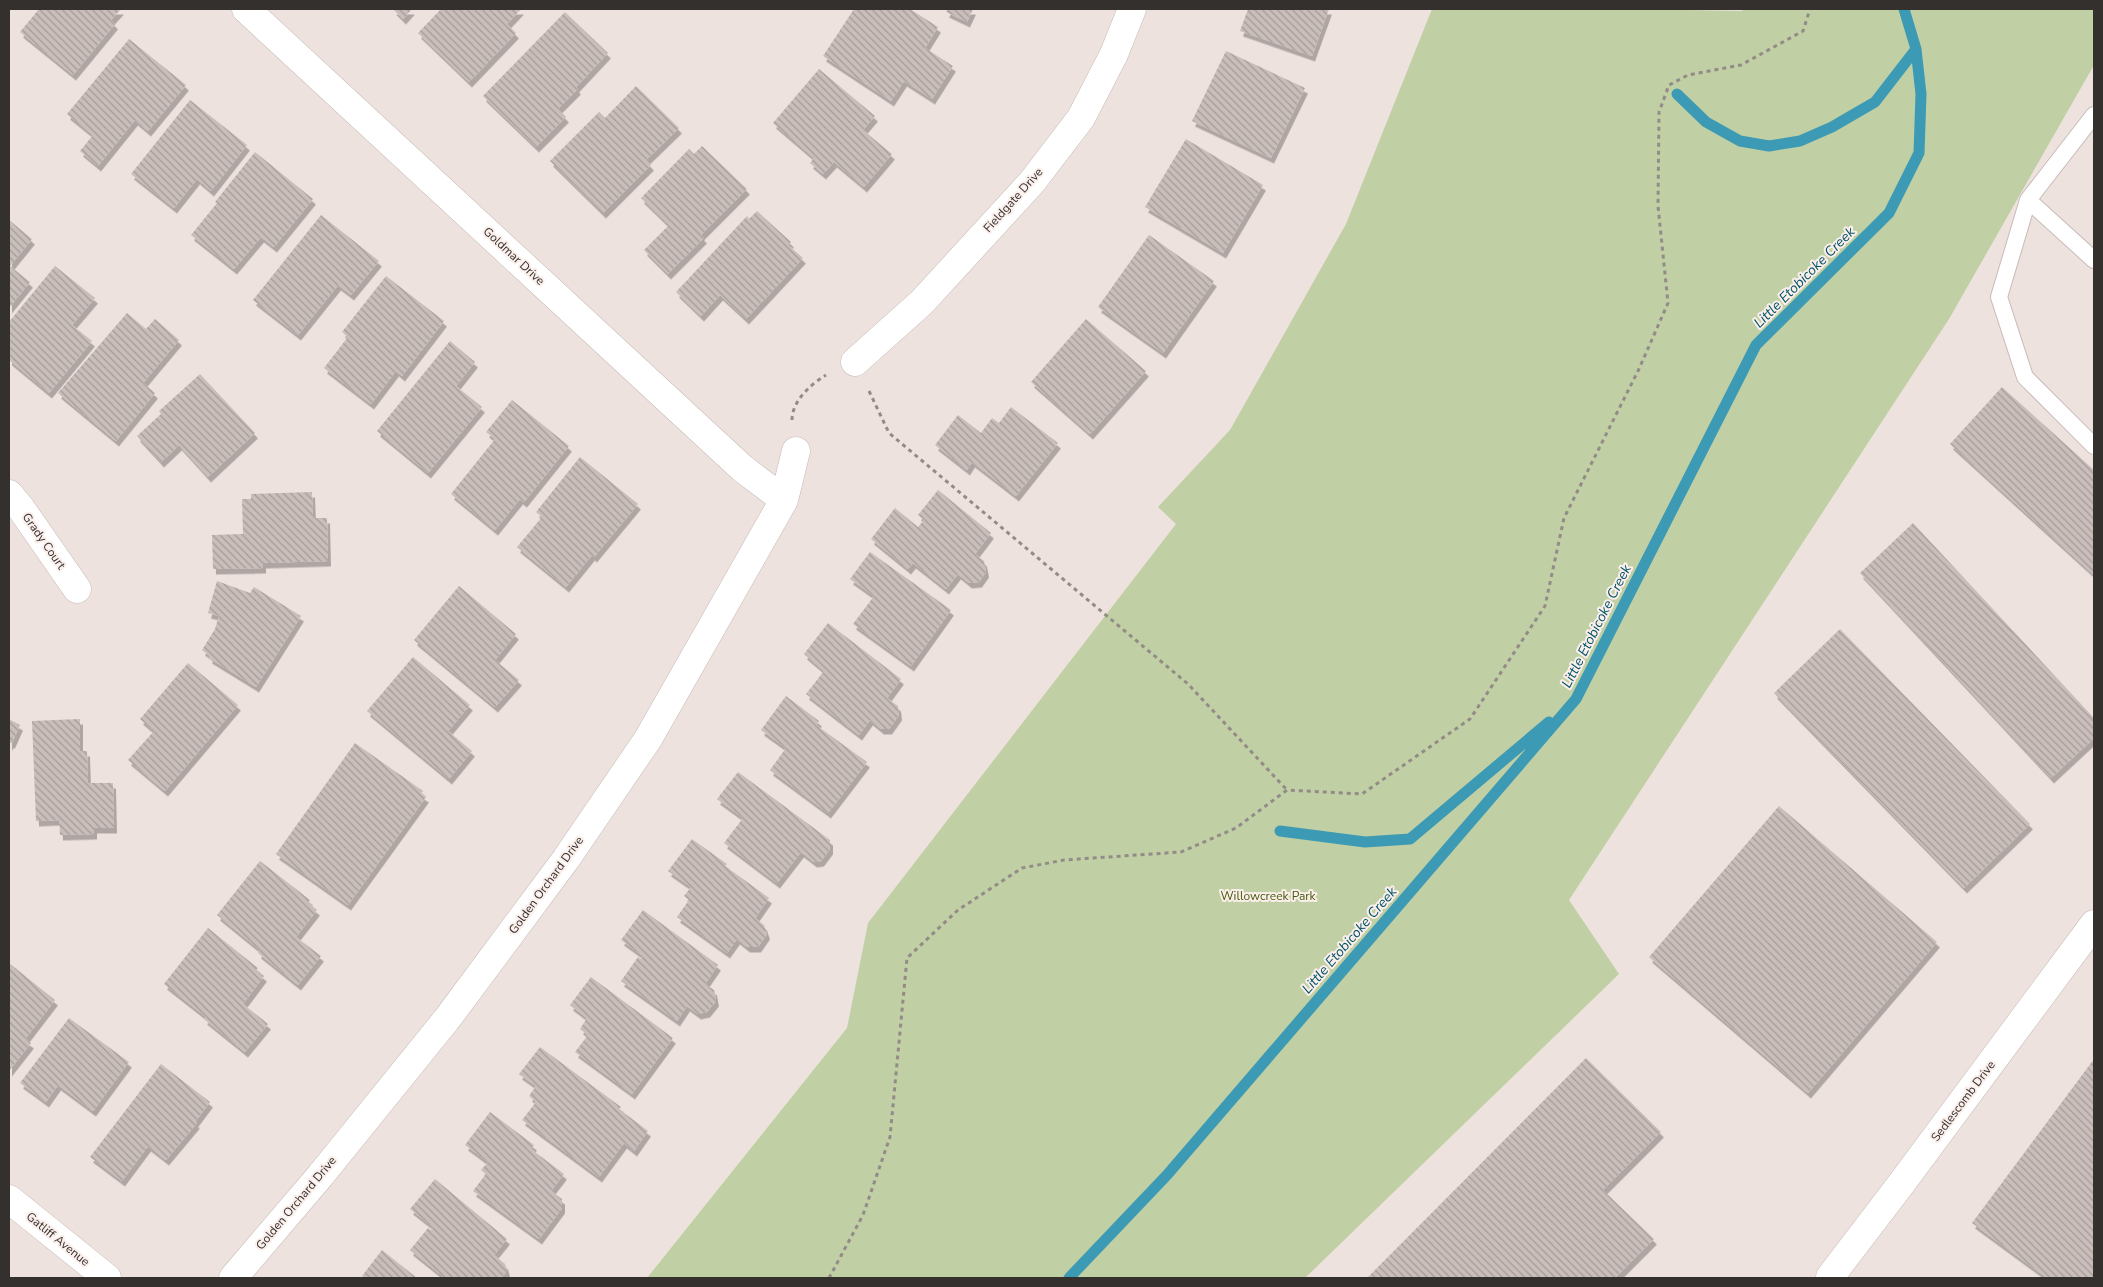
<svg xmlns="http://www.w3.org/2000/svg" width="2103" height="1287" viewBox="0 0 2103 1287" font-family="'Nunito Sans',sans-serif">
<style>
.park{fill:#c0cfa4}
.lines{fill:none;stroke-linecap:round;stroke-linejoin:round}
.stream{stroke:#3c9ab5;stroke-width:11}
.building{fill:url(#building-back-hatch);filter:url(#shadow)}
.service-casing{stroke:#c6bbb7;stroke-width:18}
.minor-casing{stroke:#c6bbb7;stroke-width:29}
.path{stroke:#938b88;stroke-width:3;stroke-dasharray:4 4;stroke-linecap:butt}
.service{stroke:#fff;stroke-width:16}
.minor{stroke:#fff;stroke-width:28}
.labels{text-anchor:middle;stroke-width:4;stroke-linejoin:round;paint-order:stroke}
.street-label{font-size:12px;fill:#34302e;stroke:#fbefeb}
.park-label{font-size:12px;fill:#485a0c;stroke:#fbefeb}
.water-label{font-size:14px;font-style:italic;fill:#005367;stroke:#fbefeb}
</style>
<defs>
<pattern id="building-back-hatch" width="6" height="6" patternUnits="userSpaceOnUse" patternTransform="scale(1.25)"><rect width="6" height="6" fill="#c9beba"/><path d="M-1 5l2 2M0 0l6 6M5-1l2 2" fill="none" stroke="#a49b98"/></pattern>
<filter id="shadow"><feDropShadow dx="3" dy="5.5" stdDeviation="0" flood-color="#0004"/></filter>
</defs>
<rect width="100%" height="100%" fill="#eee2de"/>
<path class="park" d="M1432,9h207l103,2 1,-2h351v56l-145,254 -380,581 50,74 -314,304h-658l200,-250 21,-105 308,-399 -18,-17 72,-77 116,-206z"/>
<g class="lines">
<path class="stream" d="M1677,94l29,28 34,19 29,5 31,-5 32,-14 43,-25 41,-53
M1280,831l85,11 45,-3 139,-117
M1069,1278l98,-103 409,-476 180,-354 133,-132 30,-60 2,-59 -5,-45 -12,-40"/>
</g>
<path class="building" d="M39,9h82l-10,11 4,4 -42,51 -53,-43z
M393,9h19l-9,10z
M441,9h80l-14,15 9,9 -47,49 -51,-49z
M854,9h56l28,18 -13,21 28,18 -21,33 -28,-18 -13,20 -68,-45z
M948,9h25l-6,13 -21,-10z
M1248,9h81l-17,47 -72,-25z
M565,12l43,41 -32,34 2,2 -20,20 8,8 -30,30 -53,-51z
M129,39l57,46 -38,46 -13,-11 -37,46 -18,-15 13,-16 -26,-21z
M1226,51l79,37 -34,70 -79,-37z
M819,69l56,47 -12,14 29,24 -28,33 -30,-25 -11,12 -13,-11 4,-5 -41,-35z
M636,86l43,42 -33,32 5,5 -48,48 -53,-52 49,-49 6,6z
M190,100l57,45 -36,46 -14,-12 -23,29 -43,-34z
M1186,139l77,46 -40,68 -78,-46z
M702,146l45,43 -46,46 3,3 -36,36 -24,-24 25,-25 -28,-27 48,-49 5,5z
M255,152l58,47 -39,48 -13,-10 -27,32 -43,-34 26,-32 -2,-1z
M757,211l34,31 -3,3 15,13 -57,61 -26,-24 -19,21 -25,-24 71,-76 2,3z
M321,215l58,46 -28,34 -13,-10 -40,50 -45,-35z
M9,220l23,19 -22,27 20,16 -21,26z
M1149,235l65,46 -51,72 -65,-46z
M55,266l40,32 -23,27 20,16 -43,52 -40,-33v-38z
M386,276l58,45 -42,55 -6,-5 -25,33 -47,-36 24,-31 -6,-5z
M127,313l19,16 9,-10 24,21 -36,43 12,10 -39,48 -58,-48z
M1086,319l60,52 -56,63 -59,-52z
M450,341l25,21 -19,24 26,21 -54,66 -51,-42z
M200,374l55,59 -47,44 -29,-32 -18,17 -24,-26 24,-22 -2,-3z
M2002,387l92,83v105l-144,-131z
M512,400l57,46 -45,56 -4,-3 -25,31 -44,-36 44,-55 -9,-7z
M1011,407l47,36 -42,53 -44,-34 -5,8 -32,-25 23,-30 23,18 11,-15 7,5z
M580,457l58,47 -44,53 -2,-2 -26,32 -49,-40 25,-30 -6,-5z
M938,490l53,43 -16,21 9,7 2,11 -7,10 -10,1 -11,-9 -12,15 -33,-26 -5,6 -37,-30 24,-31 23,19 6,-7 -6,-5z
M312,492l1,26h14l1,43 -65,2v5l-50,1 -1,-34 31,-1 -1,-35h9v-5z
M1913,523l181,195v20l-43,40 -191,-205z
M870,552l81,58 -40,56 -58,-42 21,-28 -24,-17z
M217,581l33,12 4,-6 47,29 -45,71 -47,-29 1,-2 -8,-6 13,-21 4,-13 -11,-3z
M459,586l57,48 -21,26 24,20 -24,27 -81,-67z
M828,623l73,56 -14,19 11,8 1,9 -10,14h-8l-11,-9 -11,15 -53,-41 18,-23 -20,-17z
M1840,629l190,195 -66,64 -190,-195z
M413,657l57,48 -22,26 24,20 -23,28 -82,-68z
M188,663l50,42 -73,86 -37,-31 26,-29 -14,-12z
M786,696l33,25 -3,4 51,37 -39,51 -58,-43 16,-22 -25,-18z
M9,719l11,6 -8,18h-2l-1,3z
M80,719v32h7l1,32h25l1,45h-20v6l-34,1 -1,-15 -23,1 -4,-100z
M355,743l68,48 -2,3 5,3 -78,108 -72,-51z
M738,772l92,68v9l-9,12 -7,1 -13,-10 -24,31 -53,-40 19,-25 -26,-19z
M1779,806l158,136 -129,151 -159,-136z
M692,839l35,25 -2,2 44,32 -14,20 9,7 3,9 -9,13h-11l-10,-8 -10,14 -50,-36 12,-17 -5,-4 7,-9 -23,-16z
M260,861l50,39 -2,3 9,7 -21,27 25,19 -23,29 -40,-32 2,-3 -43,-35z
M643,910l75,55 -13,19 9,6 2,11 -9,11 -9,2 -11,-8 -10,15 -56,-40 17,-24 3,2 2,-3 -22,-16z
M208,928l50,40 -2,2 8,6 -21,28 25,20 -23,28 -41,-33 2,-2 -42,-33z
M9,963l46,37 -30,39 6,4 -22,28z
M591,977l82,61 -41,56 -57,-42 13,-17 -8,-6 7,-11 -17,-13z
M69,1018l60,44 -36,49 -35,-26 -12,17 -26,-19z
M540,1047l81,60 -2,2 29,22 -14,20 -10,-8 -25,34 -77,-57 14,-18 -7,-6 7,-10 -17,-12z
M1586,1058l75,74 -58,58 51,49 -39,39h-248z
M2094,1059v219h-47l-75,-55z
M161,1064l49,38 -15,20 2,1 -31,37 -18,-14 -26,35 -32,-24z
M490,1112l44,33 -3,4 33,25 -13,17 11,8v9l-23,31 -66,-48 13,-17 -5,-4 7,-8 -23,-17z
M435,1179l72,60 -13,16 11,9 2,7 -6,7h-56l-35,-28 18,-22 3,2 2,-3 -23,-18z
M382,1250l35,28h-52l-3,-2z"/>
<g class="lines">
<defs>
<path id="service" d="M2094,115l-66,85 66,60
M2028,200l-29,97 26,80 69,69"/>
<path id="minor" d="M246,9l496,459 42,32
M855,362l67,-60 110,-120 49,-64 33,-64 18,-45
M9,494l11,13 57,82
M9,1199l98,79
M1830,1277l71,-93 193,-260
M233,1278l87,-102 127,-157 119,-160 82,-120 136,-239 12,-49"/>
</defs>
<use href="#service" class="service-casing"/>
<use href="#minor" class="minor-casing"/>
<path class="path" d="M869,391l20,42 299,251 99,106
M792,420c0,-19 19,-36 34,-45
M829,1278l34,-63 27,-78 17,-179 51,-48 64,-42 42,-8 117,-8 55,-24 51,-38 75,4 108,-75 75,-113 19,-88 75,-149 29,-66 -10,-97 1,-94 10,-27 19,-10 53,-10 62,-34 7,-22"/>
<use href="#service" class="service"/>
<use href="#minor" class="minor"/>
</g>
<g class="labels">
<g class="street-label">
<text transform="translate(1013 200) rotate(-48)" y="4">Fieldgate Drive</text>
<text transform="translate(514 256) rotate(43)" y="4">Goldmar Drive</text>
<text transform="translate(44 541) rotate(55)" y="4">Grady Court</text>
<text transform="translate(546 885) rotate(-54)" y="4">Golden Orchard Drive</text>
<text transform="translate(1963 1101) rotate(-53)" y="4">Sedlescomb Drive</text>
<text transform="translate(296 1203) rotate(-50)" y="4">Golden Orchard Drive</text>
<text transform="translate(58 1239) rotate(39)" y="4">Gatliff Avenue</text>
</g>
<g class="park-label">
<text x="1268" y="900">Willowcreek Park</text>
</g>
<g class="water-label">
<text transform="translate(1804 277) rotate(-45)" y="5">Little Etobicoke Creek</text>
<text transform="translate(1596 626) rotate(-63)" y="5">Little Etobicoke Creek</text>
<text transform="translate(1349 940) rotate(-49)" y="5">Little Etobicoke Creek</text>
</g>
</g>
<rect width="2103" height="1287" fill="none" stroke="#34302e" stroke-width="20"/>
</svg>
